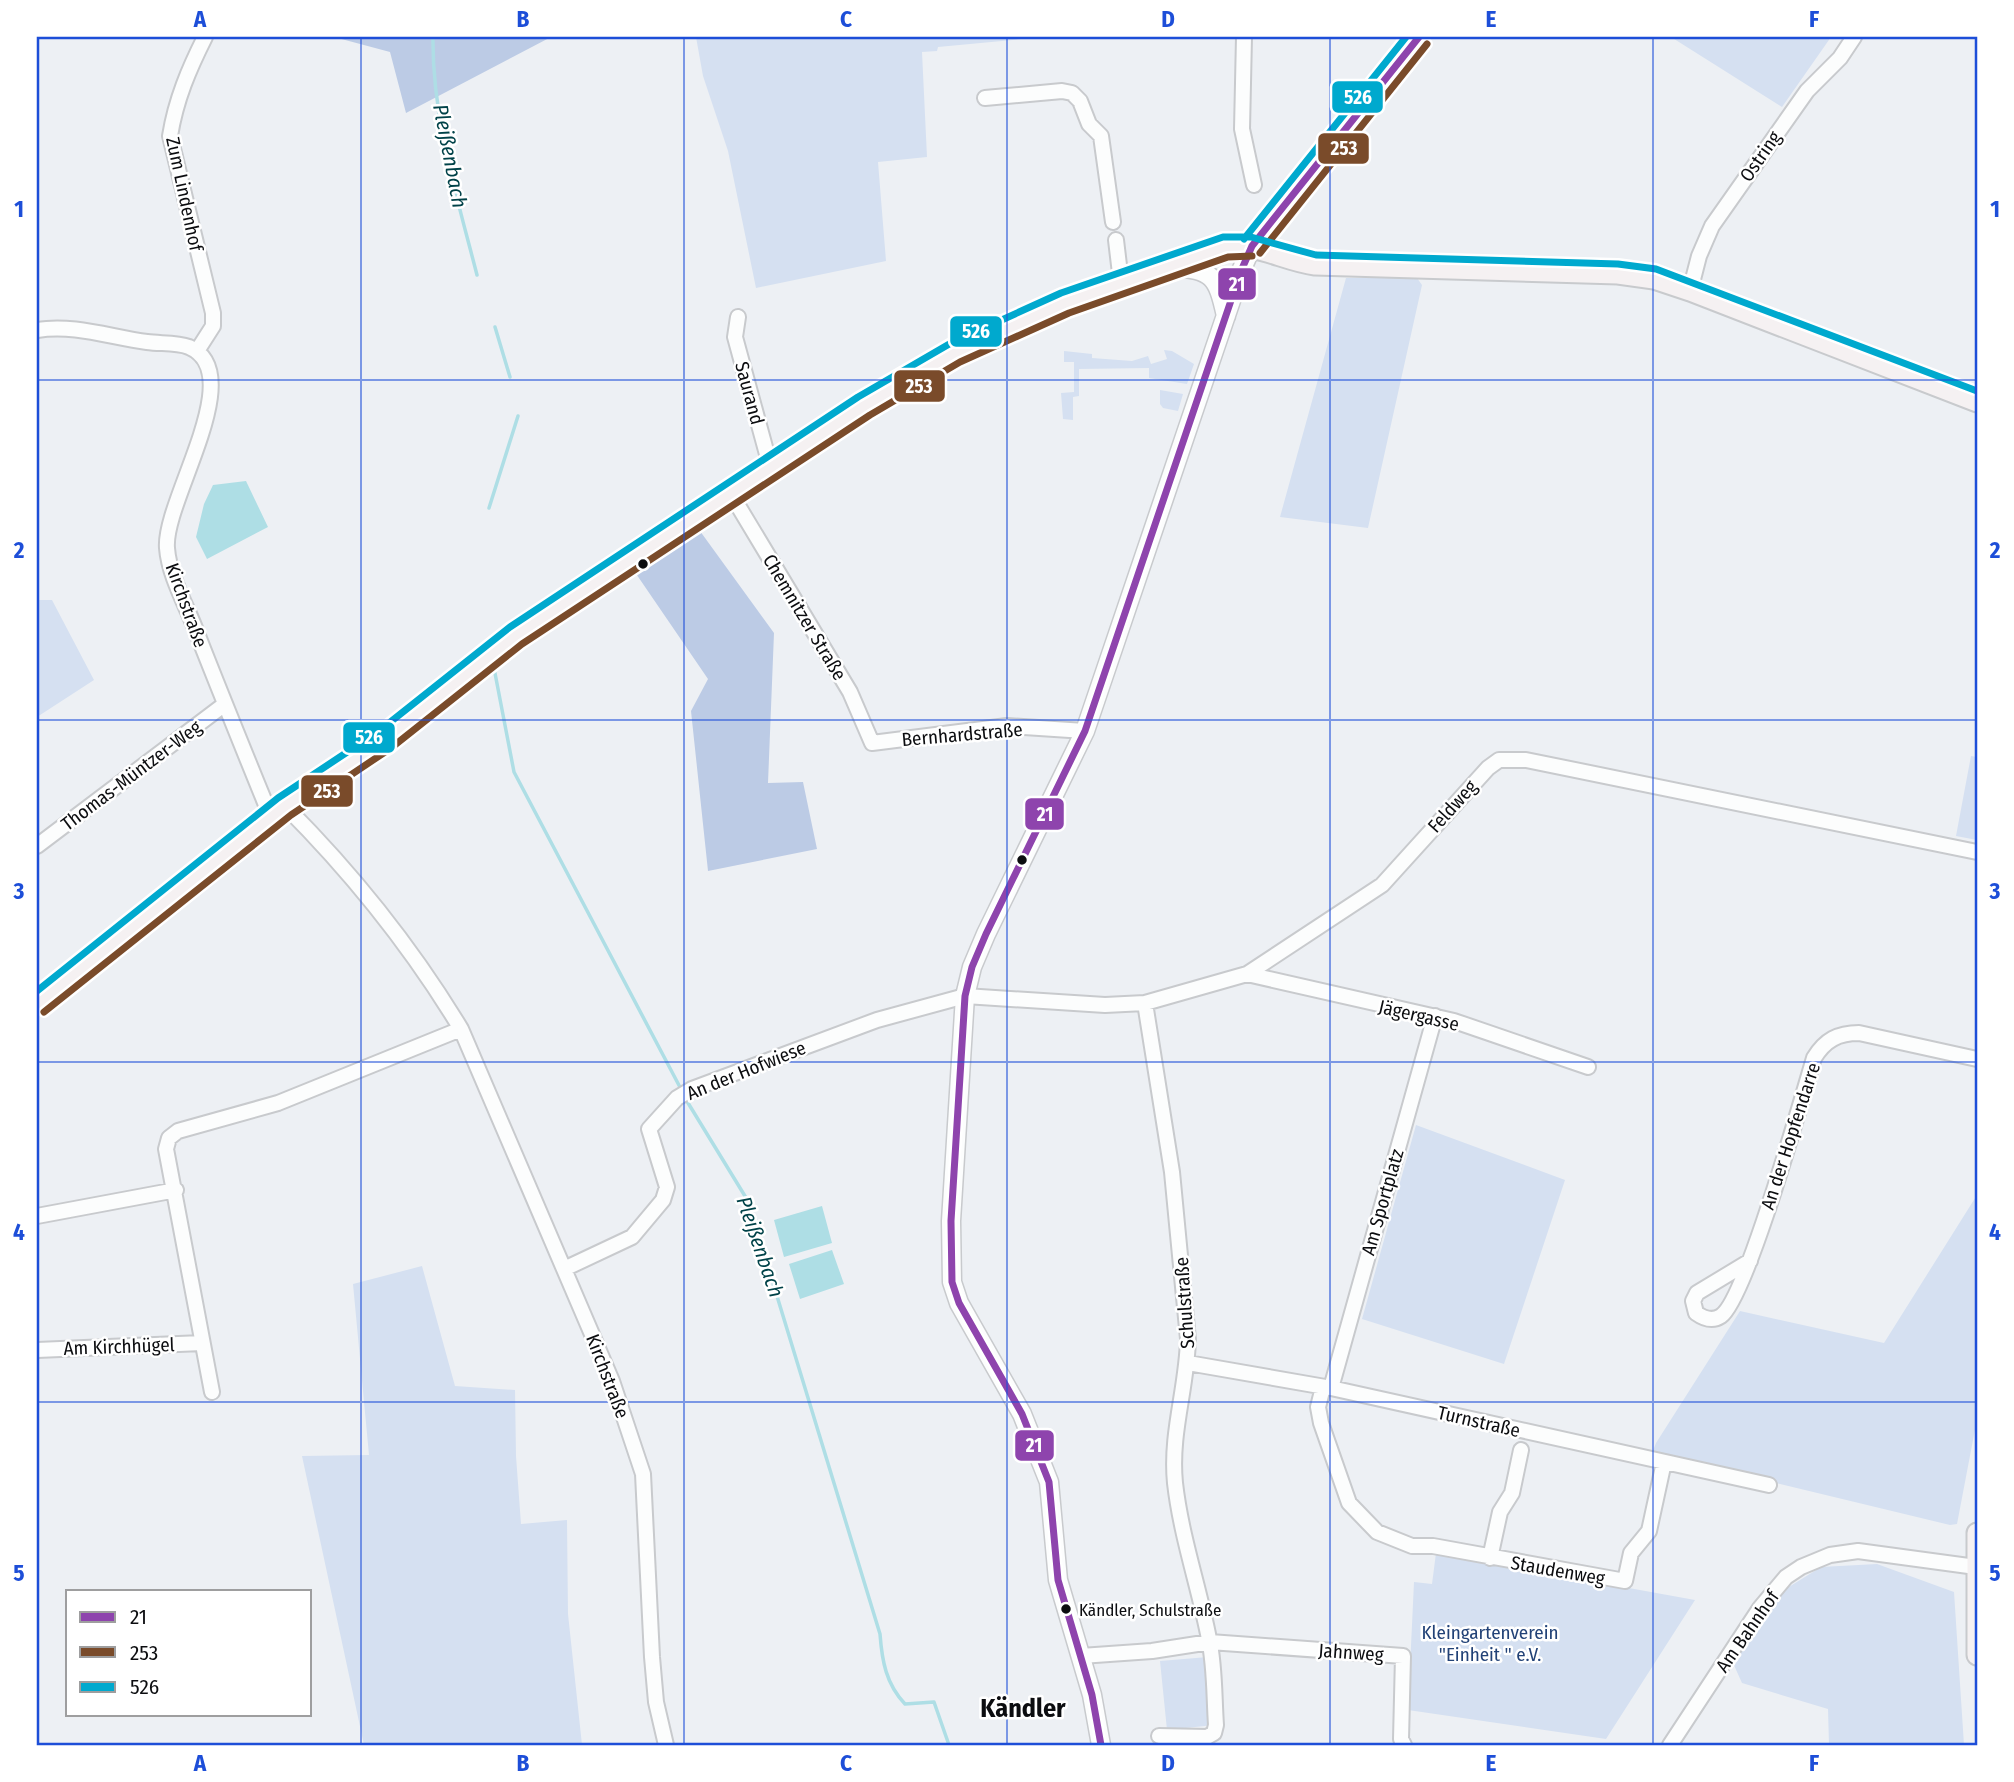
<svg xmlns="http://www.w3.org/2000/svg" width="2014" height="1782" viewBox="0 0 2014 1782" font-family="'Fira Sans Condensed',sans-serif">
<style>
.green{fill:#d5e0f1}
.forest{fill:#bccbe5}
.water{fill:#aedee5}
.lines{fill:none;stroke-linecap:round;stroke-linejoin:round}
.stream{stroke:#aedee5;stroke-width:3.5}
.minor-casing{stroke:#c8cacd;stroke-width:18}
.tertiary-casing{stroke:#c8cacd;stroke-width:21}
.secondary-casing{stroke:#c8cacd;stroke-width:23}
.minor{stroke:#fcfdfd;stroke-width:14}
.tertiary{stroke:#fcfdfd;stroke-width:18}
.secondary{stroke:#f5f1f2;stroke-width:19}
.bus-1-casing{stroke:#fff;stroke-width:12}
.bus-2-casing{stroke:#fff;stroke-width:12}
.bus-3-casing{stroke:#fff;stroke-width:12}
.bus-1{stroke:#8e44ad;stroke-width:7}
.bus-2{stroke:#7a4b2a;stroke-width:7}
.bus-3{stroke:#00a9ce;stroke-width:7}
.grid{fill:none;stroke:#1d4ed8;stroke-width:2;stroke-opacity:0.55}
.bus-dot{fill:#0c0d10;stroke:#fff;stroke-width:2.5}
.labels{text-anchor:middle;stroke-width:5;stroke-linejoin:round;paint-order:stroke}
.bus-label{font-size:17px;fill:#0c0d10;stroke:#fff;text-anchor:start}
.street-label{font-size:19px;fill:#0c0d10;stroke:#fff}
.park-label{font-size:19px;fill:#224277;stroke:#fff}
.water-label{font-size:21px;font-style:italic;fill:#004248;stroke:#fff}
.district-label{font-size:26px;font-weight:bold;fill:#0c0d10;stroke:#fff}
.line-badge{stroke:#fff;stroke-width:2.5}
.badge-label{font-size:19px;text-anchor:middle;font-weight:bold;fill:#fff}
.neatline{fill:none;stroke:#1d4ed8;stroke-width:2.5}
.grid-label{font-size:23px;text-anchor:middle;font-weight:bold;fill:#1d4ed8}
</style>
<rect width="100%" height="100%" fill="#edf0f4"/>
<path class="green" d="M696,37h347l-105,10 -1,4 -15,1 5,105 -49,5 8,99 -130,27 -28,-137 -25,-75z
M1671,37h160l-49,70z
M1346,278h71l5,7 -54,243 -88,-11z
M1144,284l-5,9 -35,12 -10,-5z
M1164,350l8,1 22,13 -7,20 -38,-6v-10l-70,1v27l-6,1v23l-10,-1 -2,-26 13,-1v-30h-10v-11l28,3v4l40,3 16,-5 3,8 16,-5z
M1160,390l23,4 -5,17 -15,-3 -3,-4z
M37,600h15l42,80 -57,37z
M1971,756l6,1v83l-21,-4z
M1416,1125l149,55 -61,184 -142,-45z
M1977,1195v224l-20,105 -7,1 -298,-72 4,-10 84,-132 144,32z
M422,1266l33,120 60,4 1,66 5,68 46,-4 1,94 14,131h-218l-62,-289 67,-1 -16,-171z
M1436,1553l259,47 -89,139 -198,-29 6,-128 18,2z
M1877,1564l77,28 10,153h-135l-1,-36 -86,-26 -9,-20 51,-73 37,-23z
M1208,1657l6,68 -47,5 -7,-69z"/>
<path class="forest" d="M334,37h217l-145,76 -16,-61z
M692,520l82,113 -6,150 35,-1 14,67 -109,22 -17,-160 17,-32 -80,-117z"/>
<path class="water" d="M246,481l22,46 -61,32 -11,-22 8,-33 9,-19z
M822,1206l10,37 -48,14 -10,-37z
M832,1250l12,34 -44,15 -11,-35z"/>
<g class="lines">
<path class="stream" d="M433,37c-1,80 24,160 44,238
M495,327l15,50
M489,508l29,-92
M494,668l20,104 168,319
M685,1098l63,103 132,433c2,27 6,50 25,70l29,-2 15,43"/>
<defs>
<path id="minor" d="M1244,37l-2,92 12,56
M985,98l77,-7 10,2 8,8 9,23 12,12 12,86
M1116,240l5,42
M1690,291l9,-35 13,-30 95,-135 33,-33 14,-21
M738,317l-3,20 36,132
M37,330c37,-6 73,7 110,12 13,2 29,0 42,5 61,26 -26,154 -22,201 2,27 18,55 28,80 23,59 47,118 71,177l9,9
M197,351l16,-25v-13l-43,-177c6,-37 19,-67 35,-99
M731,494l119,198 22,51 135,-17 78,5
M285,806c67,67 127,142 176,223l151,352 31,93 9,183 4,45 10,43
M37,846l188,-142
M1247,974l207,47 134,46
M1145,1003l27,169 16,167c-1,49 -18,94 -13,144 6,53 24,104 34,156 6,28 5,58 7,86l-2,8 -7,4 -48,-1
M37,1216l139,-26
M1750,1261l-53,32 -4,8 3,12c7,5 16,9 25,3 25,-17 81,-218 93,-258 11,-18 24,-25 45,-25l118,26
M564,1269l68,-32 31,-37 4,-13 -18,-58 28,-31 15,-9 185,-69 88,-24 140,9 40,-2 102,-29 135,-89 106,-117 11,-8h27l451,92
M37,1350l165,-7
M1188,1363l143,25 438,97
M1323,1387l-5,20 3,16 28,80 28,29 35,14h21l192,35 6,-28 18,-22 15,-69
M1331,1388l104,-372
M212,1392l-46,-243 3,-11 9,-7 100,-28 183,-74
M1490,1558l10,-46 12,-19 9,-43
M1081,1656l71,-5 58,-9 193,14 -2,83 3,6
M1670,1745l90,-137 26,-31 15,-10 29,-12 28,-4 118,16"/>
<path id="tertiary" d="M1172,266c41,5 45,9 54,50
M1101,1745l-9,-50 -34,-115 -9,-98 -27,-68 -63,-111 -7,-21 -1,-61 14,-225 7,-29 14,-33 99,-203 156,-460 11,-25 167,-209"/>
<path id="secondary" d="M37,1004l248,-198 100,-66 49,-37 82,-67 348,-230 91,-53 110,-50 161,-56c31,-4 58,14 89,18l303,9 36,5 36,12 287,111
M1977,1533v122"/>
</defs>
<use href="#minor" class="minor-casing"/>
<use href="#tertiary" class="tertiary-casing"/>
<use href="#secondary" class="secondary-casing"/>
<use href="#minor" class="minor"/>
<use href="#tertiary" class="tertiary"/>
<use href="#secondary" class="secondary"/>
<defs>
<path id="bus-1" d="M1101,1745l-9,-50 -34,-115 -9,-98 -27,-68 -63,-111 -7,-21 -1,-61 14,-225 7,-29 14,-33 99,-203 156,-460 11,-25 167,-209"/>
<path id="bus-2" d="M1260,253l167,-209
M44,1012l247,-197 100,-67 131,-104 348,-229 90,-53 109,-49 159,-56 24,-1"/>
<path id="bus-3" d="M1244,239l162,-202
M37,991l241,-193 101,-67 131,-104 348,-230 93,-54 110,-50 162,-56h28l65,18 302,9 38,5 321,122"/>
</defs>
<use href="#bus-1" class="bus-1-casing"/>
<use href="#bus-2" class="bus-2-casing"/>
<use href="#bus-3" class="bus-3-casing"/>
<use href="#bus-1" class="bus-1"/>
<use href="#bus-2" class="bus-2"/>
<use href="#bus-3" class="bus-3"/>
</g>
<path class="grid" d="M361,37v1708M684,37v1708M1007,37v1708M1330,37v1708M1653,37v1708M37,380h1940M37,720h1940M37,1062h1940M37,1402h1940"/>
<g class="bus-dot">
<circle cx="643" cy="564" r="6"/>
<circle cx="1022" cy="860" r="6"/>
<circle cx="1066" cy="1609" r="6"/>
</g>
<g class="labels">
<g class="bus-label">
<text x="1079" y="1616">Kändler, Schulstraße</text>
</g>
<g class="street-label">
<text transform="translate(1760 156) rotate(-55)" y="7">Ostring</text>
<text transform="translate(185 194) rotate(78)" y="7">Zum Lindenhof</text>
<text transform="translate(750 393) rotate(75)" y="7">Saurand</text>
<text transform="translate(187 605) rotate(70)" y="7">Kirchstraße</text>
<text transform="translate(805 617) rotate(59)" y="7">Chemnitzer Straße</text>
<text transform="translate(962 734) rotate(-5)" y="7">Bernhardstraße</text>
<text transform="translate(131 775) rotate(-37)" y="7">Thomas-Müntzer-Weg</text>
<text transform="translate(1452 806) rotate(-48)" y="7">Feldweg</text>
<text transform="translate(1419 1015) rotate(13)" y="7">Jägergasse</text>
<text transform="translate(746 1070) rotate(-22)" y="7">An der Hofwiese</text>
<text transform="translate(1790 1136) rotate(-72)" y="7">An der Hopfendarre</text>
<text transform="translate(1382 1202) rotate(-74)" y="7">Am Sportplatz</text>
<text transform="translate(1184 1303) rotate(-94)" y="7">Schulstraße</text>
<text transform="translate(119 1346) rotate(-2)" y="7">Am Kirchhügel</text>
<text transform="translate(608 1376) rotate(69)" y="7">Kirchstraße</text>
<text transform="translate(1479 1421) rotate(13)" y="7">Turnstraße</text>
<text transform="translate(1558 1570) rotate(10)" y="7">Staudenweg</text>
<text transform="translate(1747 1631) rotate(-55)" y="7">Am Bahnhof</text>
<text transform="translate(1351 1652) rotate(4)" y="7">Jahnweg</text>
</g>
<g class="park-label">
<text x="1490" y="1639">Kleingartenverein<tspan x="1490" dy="22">"Einheit " e.V.</tspan></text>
</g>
<g class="water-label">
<text transform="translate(450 156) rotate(79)" y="7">Pleißenbach</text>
<text transform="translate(760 1247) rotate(71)" y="7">Pleißenbach</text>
</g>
<g class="district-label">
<text x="1023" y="1717">Kändler</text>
</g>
</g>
<g class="line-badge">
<rect x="1331" y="80" width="53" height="34" rx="7" fill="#00a9ce"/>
<rect x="1317" y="132" width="53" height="33" rx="7" fill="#7a4b2a"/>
<rect x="1217" y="267" width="40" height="34" rx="7" fill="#8e44ad"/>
<rect x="949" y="315" width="54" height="33" rx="7" fill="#00a9ce"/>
<rect x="893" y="369" width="53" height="34" rx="7" fill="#7a4b2a"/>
<rect x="342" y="721" width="54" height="33" rx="7" fill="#00a9ce"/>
<rect x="300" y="774" width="54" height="34" rx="7" fill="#7a4b2a"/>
<rect x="1024" y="797" width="41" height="34" rx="7" fill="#8e44ad"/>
<rect x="1014" y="1429" width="41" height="33" rx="7" fill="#8e44ad"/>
</g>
<g class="badge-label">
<text x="1358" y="104">526</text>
<text x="1344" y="155">253</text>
<text x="1237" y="291">21</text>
<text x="976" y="338">526</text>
<text x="919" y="393">253</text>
<text x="369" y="744">526</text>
<text x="327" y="798">253</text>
<text x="1045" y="821">21</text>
<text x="1034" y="1452">21</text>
</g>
<rect width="2014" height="1782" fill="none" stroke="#ffffff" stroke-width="77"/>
<rect x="66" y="1590" width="245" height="126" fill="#ffffff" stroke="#9e9e9f" stroke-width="2"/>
<rect x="80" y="1612" width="35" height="10" fill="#8e44ad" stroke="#9e9e9f" stroke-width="2"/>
<text x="130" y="1624" font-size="21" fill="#0c0d10">21</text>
<rect x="80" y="1647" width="35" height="10" fill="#7a4b2a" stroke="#9e9e9f" stroke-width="2"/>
<text x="130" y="1660" font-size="21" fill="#0c0d10">253</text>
<rect x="80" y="1682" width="35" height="10" fill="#00a9ce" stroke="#9e9e9f" stroke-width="2"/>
<text x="130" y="1694" font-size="21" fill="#0c0d10">526</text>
<rect x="38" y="38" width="1938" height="1706" class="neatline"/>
<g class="grid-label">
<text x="200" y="27">A</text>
<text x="523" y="27">B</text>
<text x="846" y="27">C</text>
<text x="1168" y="27">D</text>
<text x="1491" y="27">E</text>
<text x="1814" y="27">F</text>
<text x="19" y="217">1</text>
<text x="1995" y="217">1</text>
<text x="19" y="558">2</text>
<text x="1995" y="558">2</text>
<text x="19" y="899">3</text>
<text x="1995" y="899">3</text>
<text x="19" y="1240">4</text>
<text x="1995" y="1240">4</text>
<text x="19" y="1581">5</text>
<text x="1995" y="1581">5</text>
<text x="200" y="1771">A</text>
<text x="523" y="1771">B</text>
<text x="846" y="1771">C</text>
<text x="1168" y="1771">D</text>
<text x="1491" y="1771">E</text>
<text x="1814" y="1771">F</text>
</g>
</svg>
